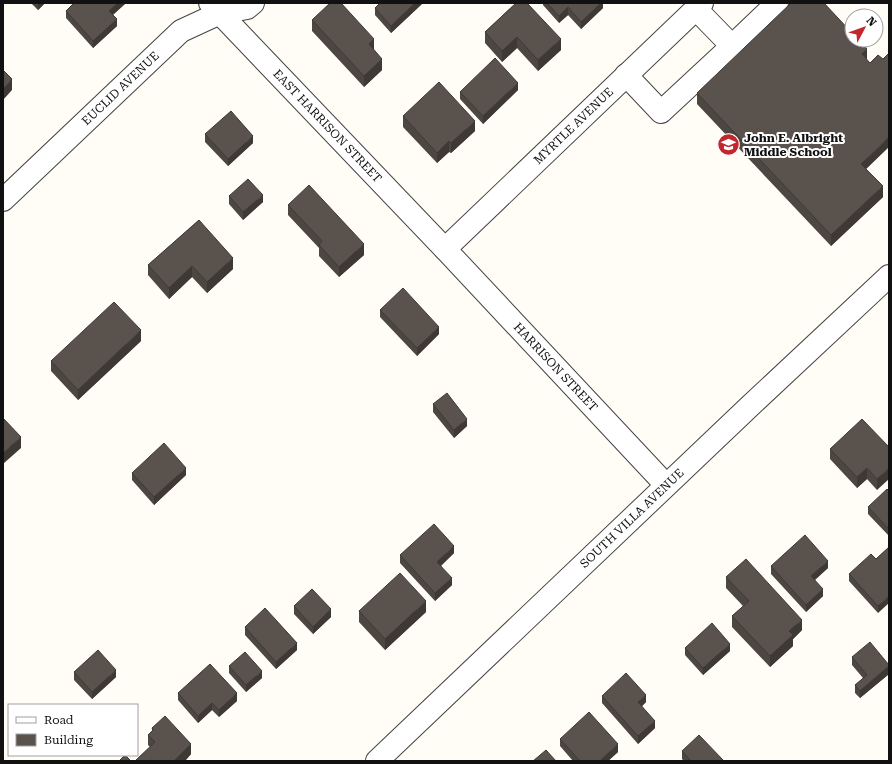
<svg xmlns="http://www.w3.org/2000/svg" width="892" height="764" viewBox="0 0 892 764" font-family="'Roboto Serif',serif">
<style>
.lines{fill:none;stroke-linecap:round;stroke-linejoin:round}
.minor-casing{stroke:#444;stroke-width:24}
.minor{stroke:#fff;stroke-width:22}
.wall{fill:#4d4742}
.shaded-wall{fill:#3f3936}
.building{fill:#5a524d;stroke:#3f3936}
.labels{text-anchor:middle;stroke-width:4;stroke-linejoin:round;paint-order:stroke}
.street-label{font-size:12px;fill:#111;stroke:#fff}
.poi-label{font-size:12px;font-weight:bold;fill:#111;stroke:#fff;text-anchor:start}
</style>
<rect width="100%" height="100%" fill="#fffdf5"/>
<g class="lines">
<defs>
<g id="minor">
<path id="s1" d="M210,3l235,246 221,236"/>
<path d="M696,9l36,37"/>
<path d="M626,75l35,37 71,-66 45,-43"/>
<path id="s2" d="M3,200l178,-169 39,-18 27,-5 6,-5"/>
<path id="s3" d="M445,249l257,-246"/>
<path id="s4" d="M377,761l374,-356 138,-129"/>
</g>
</defs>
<use href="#minor" class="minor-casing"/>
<use href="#minor" class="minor"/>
</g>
<path class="wall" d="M31,3h14l-7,7z
M74,3h52l-13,12 4,11 -24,22 -27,-30v-7z
M423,3l-32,30 -16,-18v-7z
M516,3l45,47 -23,21 -21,-23 -15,14 -17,-19v-11z
M543,3h60v5l-22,21 -13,-14 -9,8 -16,-18z
M312,20l62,29v1l8,20 -18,17 -52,-56z
M518,90l-35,34 -23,-25v-7z
M697,93l169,76 17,28 -52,49 -134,-142z
M403,116l72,15 -24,22 -2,-1 -12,11 -34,-36z
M205,134l48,9 -25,23 -23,-24z
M229,196l34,6 -20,18 -14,-16z
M288,205l76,50 -25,22 -20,-21v-8l-31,-33z
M199,220l34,49 -26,24 -15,-16 -23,22 -21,-24v-10z
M380,310l59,24 -22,22 -37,-39z
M141,341l-63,59 -27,-29v-10z
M433,404l34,22 -13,12 -21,-26z
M889,447l-12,43 -10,-11 -10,9 -27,-29v-10z
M132,473l54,2 -32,30 -22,-25z
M889,491v45l-21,-22v-7z
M889,547l-11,66 -29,-32v-7l27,-15z
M454,553l-13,13 11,19 -17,16 -35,-38v-8z
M771,566l57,2 -13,12 8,16 -17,16 -35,-38z
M726,577l76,53 -9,9v7l-23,21 -38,-40v-11l11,-10 -17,-18z
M294,606l37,11 -18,17 -19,-20z
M359,611l67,1 -41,38 -26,-28z
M245,627l52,23 -21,19 -31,-34z
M685,648l45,3 -27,24 -18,-20z
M852,657l37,8v9l-29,24 -5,-5v-8l8,-7 -11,-13z
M229,666l33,12 -16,14 -17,-19z
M74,672l42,5 -24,22 -18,-19z
M178,693l59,8 -18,16 -7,-7 -14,13 -20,-23z
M602,696l44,6 -4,4 13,22 -17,16 -36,-41z
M152,728l39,26 -6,7h-50l15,-14 -2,-2v-10l4,-4z
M560,739l58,13 -10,9h-35l-13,-15z
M682,751l42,10h-40l-2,-2z"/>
<path class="shaded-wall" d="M38,3h7l-7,7z
M118,3h8l-17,15v-7z
M415,3h8l-32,30v-7z
M601,3h2v5l-22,21v-7z
M568,7v8l-9,8v-7z
M117,19v7l-24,22v-7z
M517,37v11l-15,14v-11z
M374,39v10l-5,6v-11z
M561,39v11l-23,21v-11z
M867,49v11l-5,-6z
M382,59v11l-18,17v-11z
M12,79v11l-9,10v-11z
M518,83v7l-35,34v-8z
M475,121v10l-24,22v-10z
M253,136v7l-25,23v-7z
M889,137v10l-28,27v-10z
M449,141v11l-12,11v-10z
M883,186v11l-52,49v-11z
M263,195v7l-20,18v-8z
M364,244v11l-25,22v-10z
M233,258v11l-26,24v-11z
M192,266v11l-23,22v-11z
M439,327v7l-22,22v-8z
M141,330v11l-63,59v-10z
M467,419v7l-13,12v-8z
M21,437v11l-18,16v-11z
M186,468v7l-32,30v-8z
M867,468v11l-10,9v-11z
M889,468v11l-12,11v-11z
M454,546v7l-17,16v-7z
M828,561v7l-17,15v-7z
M452,578v7l-17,16v-8z
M823,589v7l-17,16v-7z
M889,596v7l-11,10v-7z
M426,601v11l-41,38v-11z
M331,609v8l-18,17v-7z
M802,620v10l-9,9v7l-23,21v-11l19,-25z
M297,643v7l-21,19v-7z
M730,644v7l-27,24v-7z
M889,666v8l-29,24v-7z
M116,670v7l-24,22v-7z
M262,671v7l-16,14v-7z
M237,693v8l-18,16v-7z
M646,695v7l-8,8v-8z
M212,703v7l-14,13v-7z
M655,721v7l-17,16v-8z
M191,744v10l-6,7h-11z
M618,744v8l-10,9h-8z"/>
<path class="building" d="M74,3h44l-9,8 8,8 -24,22 -27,-30z
M330,3h11l33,36 -5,5 13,15 -18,17 -52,-56z
M380,3h35l-24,23 -16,-18z
M516,3h11l34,36 -23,21 -21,-23 -15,14 -17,-19z
M547,3h54l-20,19 -13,-15 -9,9z
M791,3h33l28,30v7h7l8,9 -5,5 8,9 8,-8 5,4 6,-6v84l-28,27 22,22 -52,49 -134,-142z
M495,58l23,25 -35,33 -23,-24z
M3,70l9,9 -9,10z
M439,82l36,39 -24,22 -2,-2 -12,12 -34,-37z
M231,111l22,25 -25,23 -23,-25z
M248,179l15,16 -20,17 -14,-16z
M309,185l55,59 -25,23 -20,-22 3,-4 -34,-36z
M199,220l34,38 -26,24 -15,-16 -23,22 -21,-23z
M403,288l36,39 -22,21 -37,-38z
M114,302l27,28 -63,60 -27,-29z
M447,393l20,26 -13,11 -21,-26z
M3,418l18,19 -18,16z
M862,419l27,28v21l-12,11 -10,-11 -10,9 -27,-28z
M164,443l22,25 -32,29 -22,-24z
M887,489l2,2v38l-21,-22z
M434,524l20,22 -17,16 15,16 -17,15 -35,-38z
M805,535l23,26 -17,15 12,13 -17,16 -35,-39z
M889,547v49l-11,10 -29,-32 22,-20 5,5z
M746,559l56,61 -13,11 4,4 -23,21 -38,-40 17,-15 -23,-24z
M400,573l26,28 -41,38 -26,-28z
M312,589l19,20 -18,18 -19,-21z
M265,608l32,35 -21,19 -31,-35z
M712,623l18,21 -27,24 -18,-20z
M870,642l19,23v1l-29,25 -5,-6 12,-10 -15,-18z
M98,650l18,20 -24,22 -18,-20z
M245,652l17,19 -16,14 -17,-19z
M210,664l27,29 -18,17 -7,-7 -14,13 -20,-23z
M626,673l20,22 -8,7 17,19 -17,15 -36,-40z
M589,712l29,32 -18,17h-20l-20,-22z
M165,716l26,28 -17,17h-39l20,-19 -7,-7 5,-5 -1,-2z
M699,735l25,26h-33l-9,-10z
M546,750l10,11h-23z
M125,755l6,6h-12z"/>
<defs>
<symbol id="school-disc" viewBox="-11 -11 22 22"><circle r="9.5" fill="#c4262e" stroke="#fff"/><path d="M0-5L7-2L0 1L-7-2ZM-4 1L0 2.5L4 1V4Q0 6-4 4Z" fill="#fff"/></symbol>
</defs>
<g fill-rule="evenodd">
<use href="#school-disc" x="716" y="132" width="25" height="25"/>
</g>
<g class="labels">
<g class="street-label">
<text dy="4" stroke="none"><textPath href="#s2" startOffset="162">EUCLID AVENUE</textPath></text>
<text dy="4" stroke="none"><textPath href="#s1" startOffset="170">EAST HARRISON STREET</textPath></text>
<text dy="4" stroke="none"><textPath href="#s3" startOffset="178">MYRTLE AVENUE</textPath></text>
<text dy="4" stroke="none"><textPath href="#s1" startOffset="502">HARRISON STREET</textPath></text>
<text dy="4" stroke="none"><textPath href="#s4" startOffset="352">SOUTH VILLA AVENUE</textPath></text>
</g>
<g class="poi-label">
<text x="744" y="142">John E. Albright<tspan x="744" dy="14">Middle School</tspan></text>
</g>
</g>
<rect width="892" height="764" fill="none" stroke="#111111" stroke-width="8"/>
<rect x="8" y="704" width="130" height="52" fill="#ffffff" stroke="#a0a0a0"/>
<rect x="16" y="717" width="20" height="6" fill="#ffffff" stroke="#a0a0a0"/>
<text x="44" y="724" font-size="12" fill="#111111">Road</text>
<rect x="16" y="734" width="20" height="12" fill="#5a524d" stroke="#a0a0a0"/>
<text x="44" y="744" font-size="12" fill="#111111">Building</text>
<g transform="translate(864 28) rotate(49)"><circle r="19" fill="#ffffff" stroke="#a0a0a0"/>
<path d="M0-3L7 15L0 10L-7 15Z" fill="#c4262e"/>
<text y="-6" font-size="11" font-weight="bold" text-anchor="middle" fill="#111111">N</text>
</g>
</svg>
